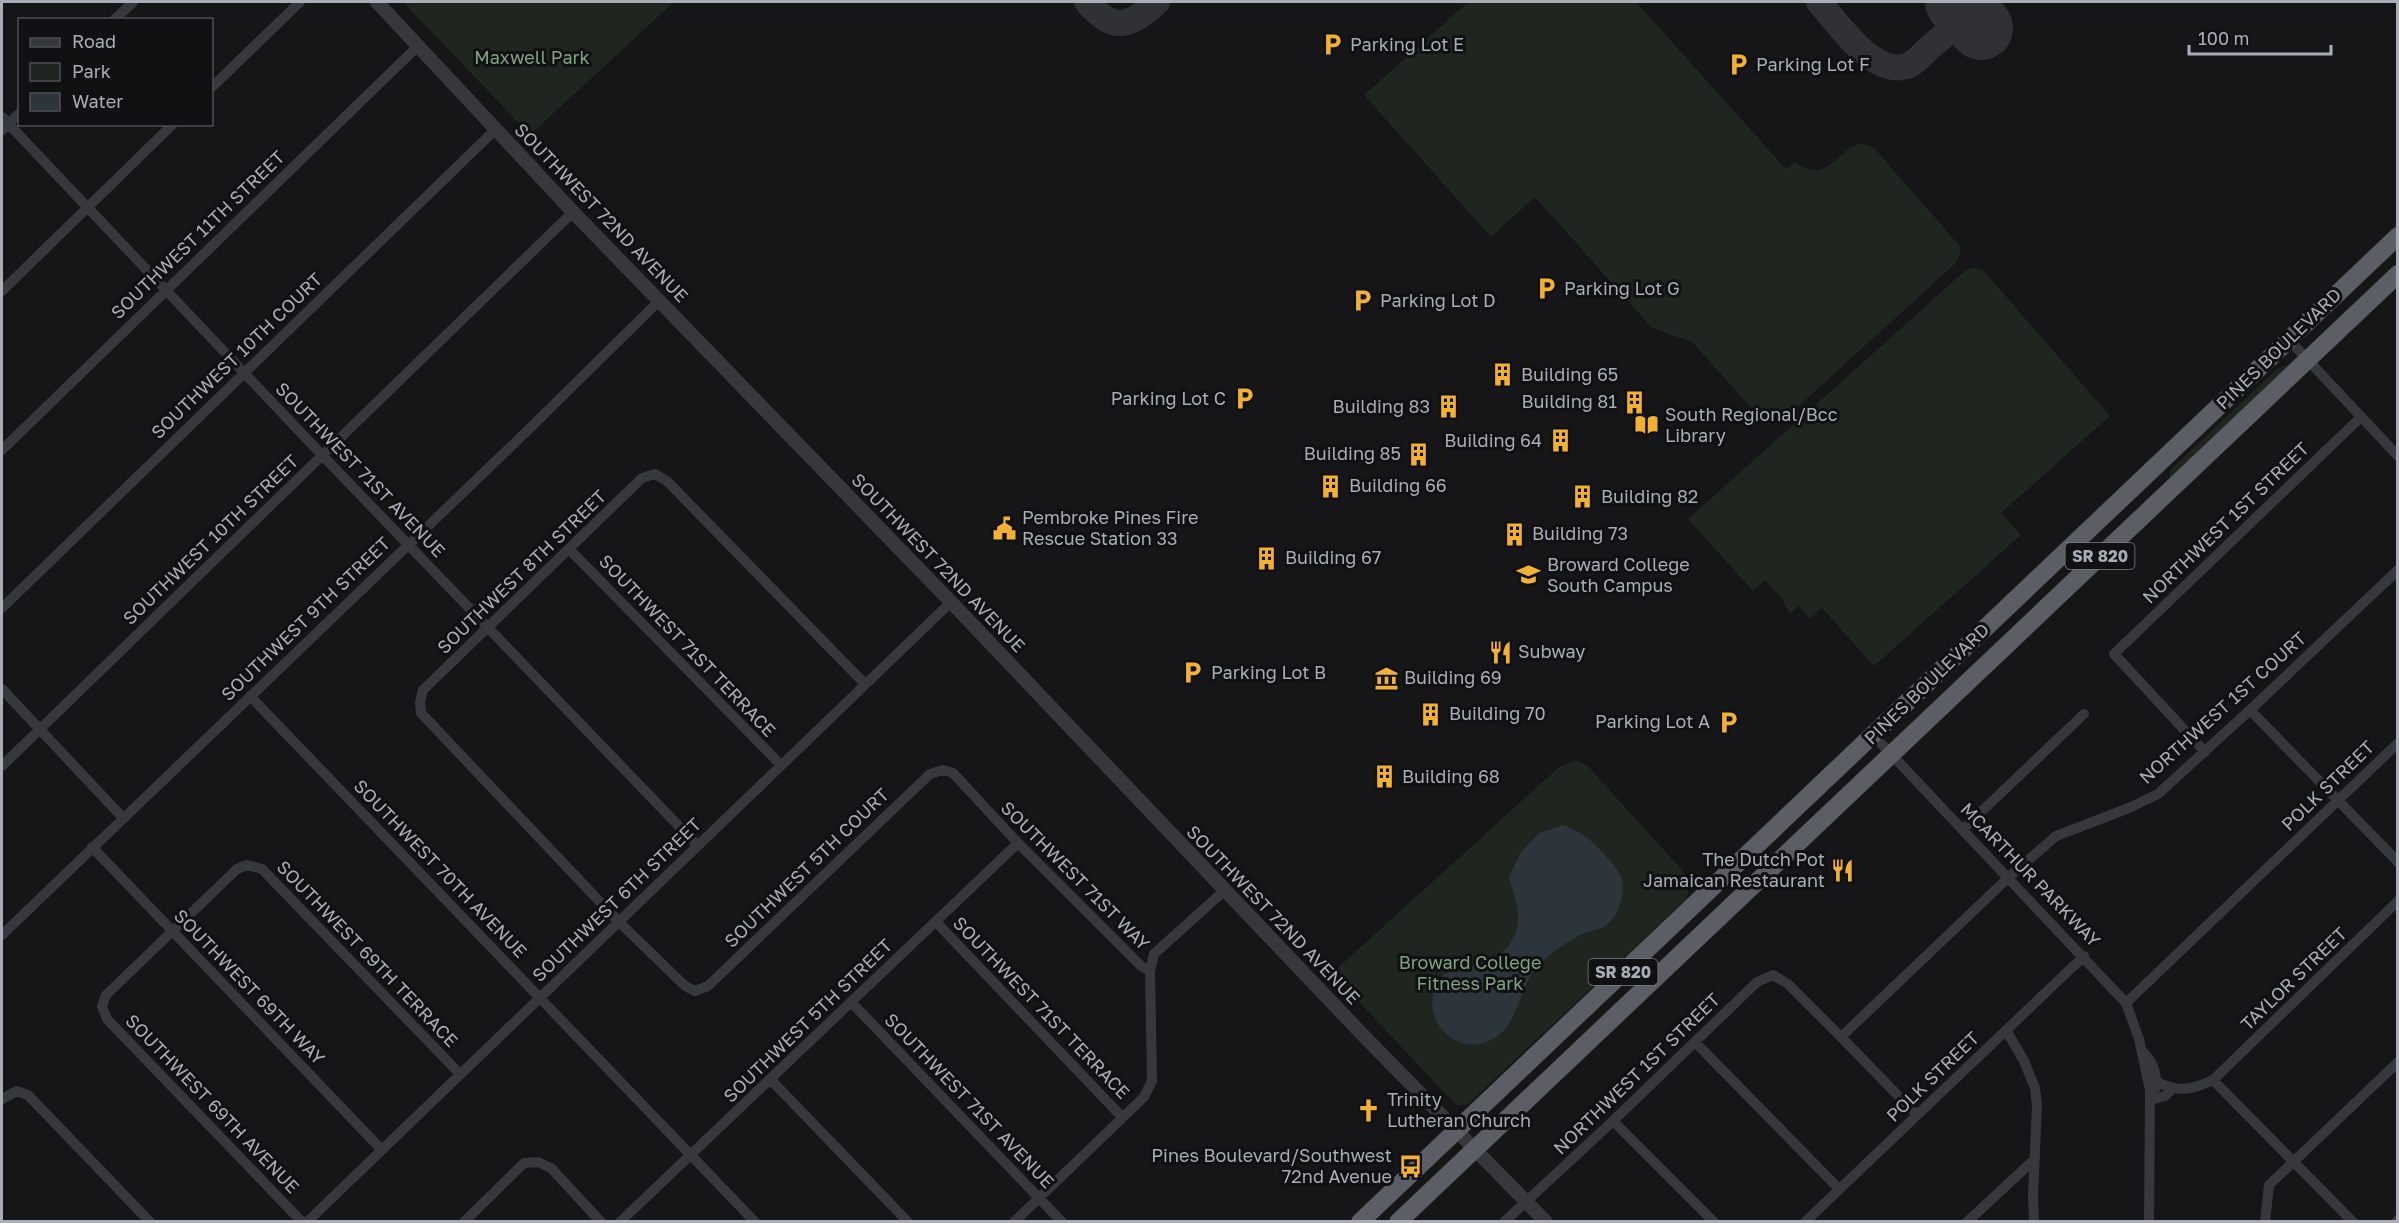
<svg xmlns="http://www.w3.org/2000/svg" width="2399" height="1223" viewBox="0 0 2399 1223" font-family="'Golos Text',sans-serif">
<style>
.green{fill:#1e261f}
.water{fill:#2c353c}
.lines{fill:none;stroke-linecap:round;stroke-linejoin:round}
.taxiway{stroke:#303135;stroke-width:26}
.runway{stroke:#303135;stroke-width:64}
.minor{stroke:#37383d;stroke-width:10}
.tertiary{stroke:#37383d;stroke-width:14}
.trunk{stroke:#5b5e65;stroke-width:18}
.labels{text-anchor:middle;stroke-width:6;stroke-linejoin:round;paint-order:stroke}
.shield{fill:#111113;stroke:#7b7e86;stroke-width:1.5}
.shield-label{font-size:16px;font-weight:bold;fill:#a8adb8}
.poi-label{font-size:18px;fill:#a8adb8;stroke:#111113;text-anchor:start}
.park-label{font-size:18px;fill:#7fa381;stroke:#111113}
.street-label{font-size:18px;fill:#a8adb8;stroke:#111113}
</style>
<rect width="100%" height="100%" fill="#161618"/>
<path class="green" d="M403,2h271l-144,133z
M1468,2h168l150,167 9,-7c38,30 48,-34 79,-14l85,97 2,8 -5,10 -176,160 -4,2 -11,-2 -73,-81 -40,-14 -117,-131 -44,40 -127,-142z
M1975,268l8,2 127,146 -109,97 20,22 -147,131 -52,-58 -12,11 -11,-13 -9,8 -9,-17 -16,-17 -12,11 -65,-72 278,-249z
M2286,365l3,3 -120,113 2,-12 106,-100z
M1575,760l12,5 104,115 -4,18 -219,206 -11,2 -125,-133 227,-206z"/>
<path class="water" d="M1563,825c7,3 14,6 20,10 10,6 36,33 39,44 3,13 -2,33 -12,43 -9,9 -18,7 -28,12 -13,6 -31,19 -41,29 -23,21 -21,65 -52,78 -31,13 -62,-14 -56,-47 1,-6 7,-14 11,-20 34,-9 77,-16 74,-61 -1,-12 -6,-24 -9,-36l12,-25 18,-19z"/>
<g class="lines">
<path class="taxiway" d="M1087,2c27,31 42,25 70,0
M1819,2c19,21 54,75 88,64 8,-3 15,-11 21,-17 7,-6 15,-12 21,-19 9,-11 6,-21 20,-28"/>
<path class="runway" d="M1957,2l24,26"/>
<path class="minor" d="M114,20l19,-18
M212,87l88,-85
M2,117l320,338 375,390
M2,130l18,-17
M2,291l171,-167
M2289,340l109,116
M2,450l416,-404
M570,550l211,215
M2,608l494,-479
M865,684l-198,-203 -12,-7 -13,4 -219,212 -3,12 1,11 198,209 66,64 10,5 13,-5 222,-212 13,-4 10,3 65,70 123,123 9,5 2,110 -8,16 -130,125
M2,689l121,129
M250,696l505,526
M2250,710l148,152
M1873,735l253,268 13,36 11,51 -1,132
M2205,752l-91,-98 247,-237
M2,766l571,-554
M1963,829l121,-115
M92,847l289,302
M936,922l186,195
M2,935l523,-502 134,-132
M1150,971l4,-17 71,-64
M852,1003l210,219
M2126,1003l272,-260
M2006,1030l18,31 11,27 2,17 -4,91 1,26
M1841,1037l168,-160 47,-41 73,-28 29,-14 92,-84 148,-140
M1695,1042l144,147
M2144,1053c10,10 13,21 12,35
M771,1080l137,142
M2213,1080l185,-179
M2156,1081c21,12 36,9 57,-1l140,142
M2,1099l15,-8 11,4 122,127
M2150,1100l15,-4 6,-6
M1613,1121l101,101
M302,1222l-195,-203 -5,-13 4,-11 131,-126 10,-4 15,4 198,205
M307,1222l644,-620
M464,1222l60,-59 14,-1 13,6 50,54
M620,1222l398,-379
M1504,1222l109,-101 144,-139 16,-7 15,9 53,53 76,78
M1805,1222l279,-266
M1967,1222l68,-63
M2265,1222l4,-37 129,-123
M2396,1222l2,-2"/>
<path class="tertiary" d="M377,2l196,210 378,390 409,430 186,190"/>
<path class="trunk" d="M1360,1222l1038,-986
M1398,1222l1000,-948"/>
</g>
<defs>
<symbol id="parking-bare" viewBox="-9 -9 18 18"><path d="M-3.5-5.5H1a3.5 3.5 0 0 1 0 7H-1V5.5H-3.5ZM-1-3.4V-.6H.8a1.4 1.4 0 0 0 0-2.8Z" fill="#f2b134" stroke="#111113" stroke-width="2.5" paint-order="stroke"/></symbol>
<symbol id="building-bare" viewBox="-9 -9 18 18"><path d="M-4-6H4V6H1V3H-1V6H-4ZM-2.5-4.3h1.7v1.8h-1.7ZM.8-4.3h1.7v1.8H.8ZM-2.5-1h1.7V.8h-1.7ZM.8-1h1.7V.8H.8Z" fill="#f2b134" stroke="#111113" stroke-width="2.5" paint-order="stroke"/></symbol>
<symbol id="library-bare" viewBox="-9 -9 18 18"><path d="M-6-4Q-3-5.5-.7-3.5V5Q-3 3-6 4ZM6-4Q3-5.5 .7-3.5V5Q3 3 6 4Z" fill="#f2b134" stroke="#111113" stroke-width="2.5" paint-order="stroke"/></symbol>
<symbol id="civic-bare" viewBox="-9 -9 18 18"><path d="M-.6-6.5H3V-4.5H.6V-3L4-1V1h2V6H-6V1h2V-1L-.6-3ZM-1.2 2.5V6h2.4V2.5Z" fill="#f2b134" stroke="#111113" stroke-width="2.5" paint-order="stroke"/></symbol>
<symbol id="university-bare" viewBox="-9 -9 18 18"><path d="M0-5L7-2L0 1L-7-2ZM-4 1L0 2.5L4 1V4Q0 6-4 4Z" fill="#f2b134" stroke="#111113" stroke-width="2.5" paint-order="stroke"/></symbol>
<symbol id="restaurant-bare" viewBox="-9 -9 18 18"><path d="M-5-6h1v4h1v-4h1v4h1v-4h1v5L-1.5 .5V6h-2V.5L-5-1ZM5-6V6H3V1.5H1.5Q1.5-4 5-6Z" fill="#f2b134" stroke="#111113" stroke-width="2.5" paint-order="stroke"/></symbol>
<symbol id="museum-bare" viewBox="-9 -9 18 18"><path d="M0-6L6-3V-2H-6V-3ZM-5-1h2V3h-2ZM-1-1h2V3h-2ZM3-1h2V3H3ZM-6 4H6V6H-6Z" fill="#f2b134" stroke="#111113" stroke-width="2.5" paint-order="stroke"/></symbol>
<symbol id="church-bare" viewBox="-9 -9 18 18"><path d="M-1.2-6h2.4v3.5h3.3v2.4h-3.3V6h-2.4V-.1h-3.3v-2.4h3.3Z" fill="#f2b134" stroke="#111113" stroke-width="2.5" paint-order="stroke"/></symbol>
<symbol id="bus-bare" viewBox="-9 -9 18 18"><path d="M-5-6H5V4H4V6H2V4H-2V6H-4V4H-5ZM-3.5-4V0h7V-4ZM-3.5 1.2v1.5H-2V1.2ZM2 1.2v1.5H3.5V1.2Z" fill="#f2b134" stroke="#111113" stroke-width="2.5" paint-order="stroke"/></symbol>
</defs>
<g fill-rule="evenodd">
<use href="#parking-bare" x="1316" y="28" width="33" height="33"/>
<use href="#parking-bare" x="1722" y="48" width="33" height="33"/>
<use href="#parking-bare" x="1530" y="272" width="33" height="33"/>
<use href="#parking-bare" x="1346" y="284" width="33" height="33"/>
<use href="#building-bare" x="1486" y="358" width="33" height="33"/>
<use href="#parking-bare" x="1228" y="382" width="33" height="33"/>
<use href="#building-bare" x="1618" y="386" width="33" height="33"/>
<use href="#building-bare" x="1432" y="390" width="33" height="33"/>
<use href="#library-bare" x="1630" y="408" width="33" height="33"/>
<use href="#building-bare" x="1544" y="424" width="33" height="33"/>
<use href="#building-bare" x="1402" y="438" width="33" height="33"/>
<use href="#building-bare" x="1314" y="470" width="33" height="33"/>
<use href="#building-bare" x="1566" y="480" width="33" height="33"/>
<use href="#civic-bare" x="988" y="512" width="33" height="33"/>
<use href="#building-bare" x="1498" y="518" width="33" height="33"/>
<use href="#building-bare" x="1250" y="542" width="33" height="33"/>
<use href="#university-bare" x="1512" y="558" width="33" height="33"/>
<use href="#restaurant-bare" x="1484" y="636" width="33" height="33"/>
<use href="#parking-bare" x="1176" y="656" width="33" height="33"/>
<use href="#museum-bare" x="1370" y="662" width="33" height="33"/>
<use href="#building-bare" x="1414" y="698" width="33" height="33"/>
<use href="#parking-bare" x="1712" y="706" width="33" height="33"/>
<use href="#building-bare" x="1368" y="760" width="33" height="33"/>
<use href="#restaurant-bare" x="1826" y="854" width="33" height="33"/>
<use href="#church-bare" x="1352" y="1094" width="33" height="33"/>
<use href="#bus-bare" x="1394" y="1150" width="33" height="33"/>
</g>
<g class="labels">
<g class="shield">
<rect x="2065.5" y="543" width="69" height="26" rx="4.5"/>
<rect x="1588.5" y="959" width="69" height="26" rx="4.5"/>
</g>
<g class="shield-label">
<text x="2100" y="562">SR 820</text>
<text x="1623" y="978">SR 820</text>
</g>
<g class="poi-label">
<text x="1350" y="51">Parking Lot E</text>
<text x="1756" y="71">Parking Lot F</text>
<text x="1564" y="295">Parking Lot G</text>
<text x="1380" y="307">Parking Lot D</text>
<text x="1521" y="381">Building 65</text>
<text x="1226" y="405" text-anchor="end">Parking Lot C</text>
<text x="1617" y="408" text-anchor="end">Building 81</text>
<text x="1430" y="413" text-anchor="end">Building 83</text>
<text x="1665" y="421">South Regional/Bcc<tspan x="1665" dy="21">Library</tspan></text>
<text x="1542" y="447" text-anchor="end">Building 64</text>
<text x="1401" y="460" text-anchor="end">Building 85</text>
<text x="1349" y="492">Building 66</text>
<text x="1601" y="503">Building 82</text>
<text x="1022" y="524">Pembroke Pines Fire<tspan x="1022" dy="21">Rescue Station 33</tspan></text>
<text x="1532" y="540">Building 73</text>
<text x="1285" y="564">Building 67</text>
<text x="1547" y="571">Broward College<tspan x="1547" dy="21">South Campus</tspan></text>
<text x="1518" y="658">Subway</text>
<text x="1211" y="679">Parking Lot B</text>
<text x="1404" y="684">Building 69</text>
<text x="1449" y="720">Building 70</text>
<text x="1710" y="728" text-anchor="end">Parking Lot A</text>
<text x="1402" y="783">Building 68</text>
<text x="1825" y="866" text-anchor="end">The Dutch Pot<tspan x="1825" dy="21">Jamaican Restaurant</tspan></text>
<text x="1387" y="1106">Trinity<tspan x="1387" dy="21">Lutheran Church</tspan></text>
<text x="1392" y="1162" text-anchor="end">Pines Boulevard/Southwest<tspan x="1392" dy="21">72nd Avenue</tspan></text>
</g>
<g class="park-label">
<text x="532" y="64">Maxwell Park</text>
<text x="1470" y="969">Broward College<tspan x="1470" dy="21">Fitness Park</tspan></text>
</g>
<g class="street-label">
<text transform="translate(601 213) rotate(46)" y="6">SOUTHWEST 72ND AVENUE</text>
<text transform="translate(198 235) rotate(-44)" y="6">SOUTHWEST 11TH STREET</text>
<text transform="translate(2279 349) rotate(-44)" y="6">PINES BOULEVARD</text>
<text transform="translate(237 356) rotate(-44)" y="6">SOUTHWEST 10TH COURT</text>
<text transform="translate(360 470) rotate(46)" y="6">SOUTHWEST 71ST AVENUE</text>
<text transform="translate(2226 523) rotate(-44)" y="6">NORTHWEST 1ST STREET</text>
<text transform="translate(211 540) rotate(-44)" y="6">SOUTHWEST 10TH STREET</text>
<text transform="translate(938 563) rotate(46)" y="6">SOUTHWEST 72ND AVENUE</text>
<text transform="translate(522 572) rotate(-44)" y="6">SOUTHWEST 8TH STREET</text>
<text transform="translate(306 619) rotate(-44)" y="6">SOUTHWEST 9TH STREET</text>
<text transform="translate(687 646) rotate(46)" y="6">SOUTHWEST 71ST TERRACE</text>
<text transform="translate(1927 684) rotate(-44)" y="6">PINES BOULEVARD</text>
<text transform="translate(2223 708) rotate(-42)" y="6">NORTHWEST 1ST COURT</text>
<text transform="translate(2328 786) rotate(-44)" y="6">POLK STREET</text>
<text transform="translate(807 868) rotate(-44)" y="6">SOUTHWEST 5TH COURT</text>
<text transform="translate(440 869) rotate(46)" y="6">SOUTHWEST 70TH AVENUE</text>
<text transform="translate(2030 875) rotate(46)" y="6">MCARTHUR PARKWAY</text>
<text transform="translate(1075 876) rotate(45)" y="6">SOUTHWEST 71ST WAY</text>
<text transform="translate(617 900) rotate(-44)" y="6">SOUTHWEST 6TH STREET</text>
<text transform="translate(1273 915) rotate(46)" y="6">SOUTHWEST 72ND AVENUE</text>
<text transform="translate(367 954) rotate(46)" y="6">SOUTHWEST 69TH TERRACE</text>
<text transform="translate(2294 979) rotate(-44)" y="6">TAYLOR STREET</text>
<text transform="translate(249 987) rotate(46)" y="6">SOUTHWEST 69TH WAY</text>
<text transform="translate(1041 1008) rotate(46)" y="6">SOUTHWEST 71ST TERRACE</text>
<text transform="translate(808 1021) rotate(-44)" y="6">SOUTHWEST 5TH STREET</text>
<text transform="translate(1637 1074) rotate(-44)" y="6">NORTHWEST 1ST STREET</text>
<text transform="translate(1933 1077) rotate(-44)" y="6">POLK STREET</text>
<text transform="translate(969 1101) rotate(46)" y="6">SOUTHWEST 71ST AVENUE</text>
<text transform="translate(212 1104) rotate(46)" y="6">SOUTHWEST 69TH AVENUE</text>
</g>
</g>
<rect width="2399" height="1223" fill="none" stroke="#a8adb8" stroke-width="6"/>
<rect x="18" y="18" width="195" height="108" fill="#111113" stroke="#4d4f55" stroke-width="1.5"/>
<rect x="30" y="38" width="30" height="9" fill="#37383d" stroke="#4d4f55" stroke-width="1.5"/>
<text x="72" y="48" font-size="18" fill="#a8adb8">Road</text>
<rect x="30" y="63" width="30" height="18" fill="#1e261f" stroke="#4d4f55" stroke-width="1.5"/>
<text x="72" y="78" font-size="18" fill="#a8adb8">Park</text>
<rect x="30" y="93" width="30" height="18" fill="#2c353c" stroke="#4d4f55" stroke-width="1.5"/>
<text x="72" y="108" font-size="18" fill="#a8adb8">Water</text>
<path d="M2189 45v9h142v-9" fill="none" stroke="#a8adb8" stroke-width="3"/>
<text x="2198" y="45" font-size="18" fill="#a8adb8" stroke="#111113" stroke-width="4.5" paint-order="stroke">100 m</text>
</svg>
